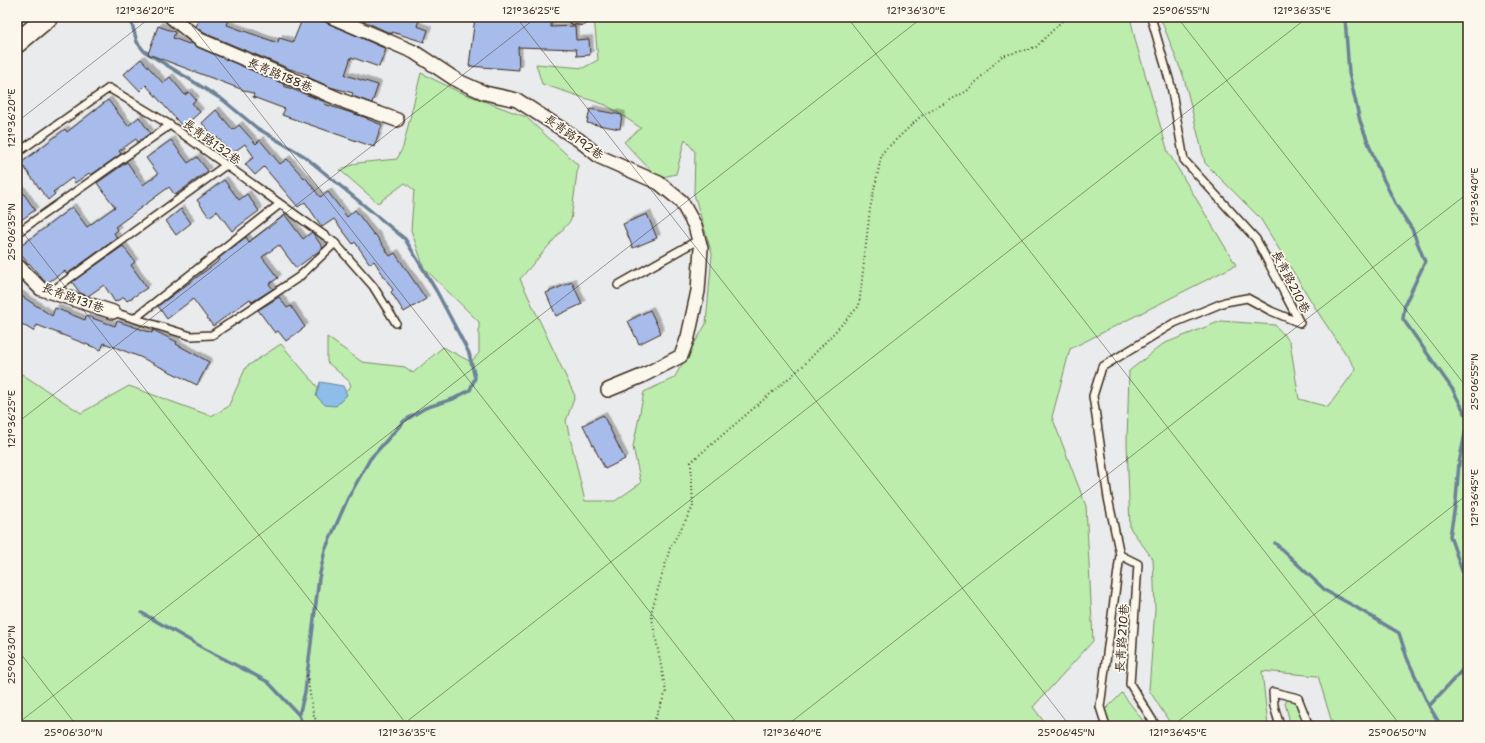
<svg xmlns="http://www.w3.org/2000/svg" width="1485" height="743" viewBox="0 0 1485 743" font-family="'Shantell Sans','LXGW WenKai TC',sans-serif">
<style>
.green{fill:#bcedad;stroke:#7c8c66}
.water{fill:#8dbde8;stroke:#6c8297}
.lines{fill:none;stroke-linecap:round;stroke-linejoin:round}
.stream{stroke:#6c8297;stroke-width:3.5}
.building{fill:#a7bcea;stroke:#3b2a1e;filter:url(#shadow)}
.lane-casing{stroke:#3b2a1e;stroke-width:10}
.street-casing{stroke:#3b2a1e;stroke-width:16}
.secondary-casing{stroke:#3b2a1e;stroke-width:22}
.path{stroke:#3b2a1e;stroke-width:2;stroke-dasharray:1 3;stroke-linecap:butt}
.lane{stroke:#fbf7ec;stroke-width:7}
.street{stroke:#fbf7ec;stroke-width:13}
.secondary{stroke:#fbf7ec;stroke-width:19}
.ticks{fill:none;stroke:#3b2a1e;stroke-width:1;stroke-opacity:0.45}
.labels{text-anchor:middle;stroke-width:3.5;stroke-linejoin:round;paint-order:stroke}
.street-label{font-size:12px;fill:#3b2a1e;stroke:#fbf7ec}
.neatline{fill:none;stroke:#3b2a1e;stroke-width:1.5}
.ticks-label{font-size:10px;text-anchor:middle;fill:#3b2a1e}
</style>
<defs>
<filter id="shadow"><feDropShadow dx="3.5" dy="-3.5" stdDeviation="0" flood-color="#0004"/></filter>
</defs>
<rect width="100%" height="100%" fill="#eaebec"/>
<filter id="ink" filterUnits="userSpaceOnUse"><feTurbulence type="fractalNoise" baseFrequency=".025" numOctaves="2"/><feDisplacementMap in="SourceGraphic" scale="8" xChannelSelector="R" yChannelSelector="G"/><feConvolveMatrix kernelMatrix="1 2 1 2 8 2 1 2 1" color-interpolation-filters="sRGB"/></filter>
<g filter="url(#ink)">
<path class="green" d="M594,17h536l6,26 32,109 68,113 -166,84 -18,68 34,89 7,135 -60,66 14,19h-1030v-355l64,42 48,-27 82,30 17,-9 18,-40 35,-23 51,60 19,-18 -2,-5 -22,-19v-25l35,25 43,5 8,6 30,-26 28,15 8,-9v-31l-55,-54 -13,-38 3,-40 -9,-7 -27,20 -38,-33 17,-7 40,-4 6,-12 18,-74 36,18 69,26 52,48 -7,55 -51,59 55,117 -9,25 19,80h30l26,-18 -8,-36 11,-55 30,-14 32,-54 6,-70 -18,-60 1,-42 -10,-13 -9,35 -18,4 -34,-36 17,-14 -35,-23 -64,-21 -6,-20 47,4 15,-8z
M1160,17h308v709h-135l-15,-50 -56,-5 6,55h-96l-23,-36 6,-81 -2,-50 -23,-31 -3,-86 2,-71 34,-27 58,-23 54,4 15,17 9,57 29,8 28,-38 -35,-52 -61,-99 -55,-55 -21,-85z
M1122,693l25,33h-36l-6,-16z
M1294,693l15,33h-18l-6,-23z"/>
<path class="water" d="M320,382l23,4 4,9 -11,11 -11,-1 -9,-9z"/>
<g class="lines">
<path class="stream" d="M130,17l7,25 7,9 79,49 34,28 47,28 101,83 32,53 32,61 6,25 -5,12 -17,9 -28,9 -21,13 -34,38 -22,39 -23,52 -6,28 -14,114 -6,23 4,11
M1345,17l4,56 11,48 18,47 18,37 16,24 13,33 -20,42 -2,15 50,71 15,29 -9,44 -3,37 -6,36 18,52
M1275,543l51,48 26,14 47,28 8,25 22,48
M142,613l63,36 63,33 31,33
M1441,726l-12,-20 37,-40 2,-5"/>
</g>
<path class="building" d="M200,17h30l-3,8 51,18 1,-5 14,4 10,-25h11l72,32 -7,18 -28,-10 -6,18 33,10 -6,18 -20,-7 1,-3 -23,-6 -22,-10 1,-2 -19,-6 -86,-36 -8,-6z
M355,17h65l-3,9 11,4 -4,12 -32,-10v2z
M475,17h65v3h11v7l24,-1 1,14 13,-1 1,16 -13,1 -1,-7 -58,-2 1,23 -50,-4z
M158,26l17,6 -2,6 16,6 1,-2 7,5 87,37v2l41,16 -1,2 43,14v1l15,6 -8,22 -92,-32 3,-6 -32,-12 1,-3 -106,-40z
M141,59l22,24 7,-6 15,18 4,-3 7,8 -4,3 8,9 -17,15 -37,-42 -6,6 -16,-17z
M108,100l20,26 11,-9 11,16 -12,9 -2,-3 -17,12 2,3 -30,21 -2,-2 -14,10 -3,-5 -19,14 2,2 -7,6 -27,-37 44,-34 2,3z
M590,109l32,6 -2,14 -33,-6z
M216,110l17,20 6,-5 17,19 4,-4 20,24 7,-5 17,19 1,-1 15,20 8,-5 19,25 8,-7 19,25 1,-1 15,22 5,-3 31,46 -22,13 -13,-20 2,-2 -19,-29 -4,3 -15,-22 -2,2 -19,-25 -12,8 -17,-25 -7,5 -34,-40 -9,8 -10,-11 9,-7 -9,-13 -14,10 -14,-17 -2,1 -13,-15z
M171,140l17,23 9,-6 11,14 -33,24 -6,-8 -54,40 3,3 -4,3 3,5 -50,36 -2,-3 -18,12 -2,-1 -16,-19 -1,1 -11,-15 55,-42 15,20 11,-8 17,-12 -18,-24 30,-21 16,23 15,-11 -12,-16z
M224,180l15,20 8,-6 12,17 -27,20 -15,-20 -8,6 -12,-17z
M17,184l18,26 -18,13z
M181,209l10,14 -15,12 -10,-14z
M647,214l10,24 -24,10 -10,-24z
M285,215l18,24 9,-7 11,16 -27,20 -17,-23 -17,12 16,21 -9,6 4,5 -21,13 -2,-3 -37,27 -20,-27 -26,20 -9,-13 62,-46 -1,-2 27,-21 3,5z
M123,246l12,16 -4,3 16,23 -20,13 -3,-4 -9,5 -11,-17 -16,11 -8,-3 -8,-11z
M572,282l10,22 -26,12 -10,-23z
M17,293l35,23 3,-8 30,12 1,-4 29,10 2,-5 35,12 1,-3 24,12 -1,2 33,18 -12,23 -57,-28 -36,-14 -3,7 -64,-25 -4,6 -16,-10z
M279,297l8,11 4,-2 14,21 -19,14 -8,-10 -3,2 -17,-23z
M650,310l11,23 -22,11 -11,-23z
M603,415l22,44 -20,10 -22,-44z"/>
<g class="lines">
<defs>
<path id="lane" d="M1151,17l20,69 13,74 72,79 44,84 -29,-12 -24,-13 -22,4 -51,21 -72,44 -9,29 15,102 12,57 18,9 -8,120 26,42
M17,153l92,-65 61,37
M17,233l153,-108 165,118 -36,34 -87,58 -21,1 -78,-24
M335,243l38,43 23,37
M618,285l80,-45
M52,291l174,-126
M135,318l145,-114
M1106,726l-6,-19 20,-152
M1280,726l-6,-20 -1,-14 25,6 11,28"/>
<path id="street" d="M171,17l29,23 146,62 51,18
M332,17l82,35 44,29 27,12 32,7 62,40 21,17 59,26 22,18 14,25 6,22 -3,43 -10,46 -7,19 -39,20 -34,14
M574,17l8,1
M17,265l24,24 72,23"/>
<path id="secondary" d="M17,43l31,-26"/>
</defs>
<use href="#lane" class="lane-casing"/>
<use href="#street" class="street-casing"/>
<use href="#secondary" class="secondary-casing"/>
<path class="path" d="M307,675l6,38 5,13
M652,726l14,-34 -15,-79 19,-65 23,-41 -2,-45 113,-97 55,-59 11,-97 12,-56 39,-37 46,-25 35,-35 34,-9 30,-30"/>
<use href="#lane" class="lane"/>
<use href="#street" class="street"/>
<use href="#secondary" class="secondary"/>
</g>
</g>
<path class="ticks" d="M185,17l554,709M516,17l554,709M847,17l554,709M1177,17l291,372M17,122l134,-105M17,225l391,501M17,423l520,-406M17,649l60,77M17,724l906,-707M401,726l907,-709M786,726l682,-533M1172,726l296,-232"/>
<g class="labels">
<g class="street-label">
<text transform="translate(280 75) rotate(23)" y="4">長青路188巷</text>
<text transform="translate(574 137) rotate(35)" y="4">長青路192巷</text>
<text transform="translate(212 142) rotate(36)" y="4">長青路132巷</text>
<text transform="translate(1291 282) rotate(63)" y="4">長青路210巷</text>
<text transform="translate(73 298) rotate(20)" y="4">長青路131巷</text>
<text transform="translate(1122 638) rotate(-86)" y="4">長青路210巷</text>
</g>
</g>
<rect width="1485" height="743" fill="none" stroke="#fbf7ec" stroke-width="44"/>
<rect x="22" y="22" width="1441" height="699" class="neatline"/>
<g class="ticks-label">
<text x="145" y="14">121°36'20"E</text>
<text x="531" y="14">121°36'25"E</text>
<text x="916" y="14">121°36'30"E</text>
<text x="1181" y="14">25°06'55"N</text>
<text x="1302" y="14">121°36'35"E</text>
<text transform="translate(11 118) rotate(-90)" y="4">121°36'20"E</text>
<text transform="translate(1474 197) rotate(-90)" y="4">121°36'40"E</text>
<text transform="translate(11 232) rotate(-90)" y="4">25°06'35"N</text>
<text transform="translate(1474 382) rotate(-90)" y="4">25°06'55"N</text>
<text transform="translate(11 419) rotate(-90)" y="4">121°36'25"E</text>
<text transform="translate(1474 498) rotate(-90)" y="4">121°36'45"E</text>
<text transform="translate(11 655) rotate(-90)" y="4">25°06'30"N</text>
<text x="73" y="736">25°06'30"N</text>
<text x="407" y="736">121°36'35"E</text>
<text x="792" y="736">121°36'40"E</text>
<text x="1066" y="736">25°06'45"N</text>
<text x="1178" y="736">121°36'45"E</text>
<text x="1397" y="736">25°06'50"N</text>
</g>
</svg>
